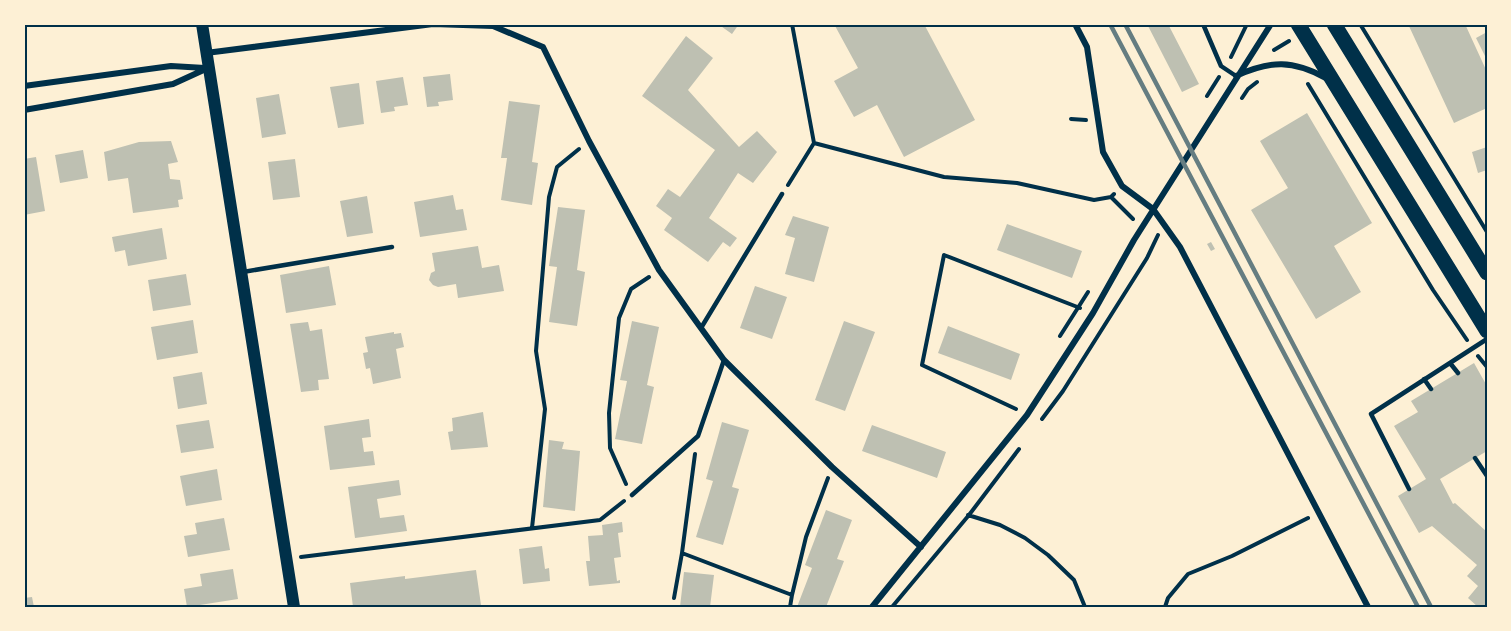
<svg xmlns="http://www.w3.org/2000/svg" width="1511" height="631" viewBox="0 0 1511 631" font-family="Quicksand,sans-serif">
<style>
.building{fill:#bec0b2}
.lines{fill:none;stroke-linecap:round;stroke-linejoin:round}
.path{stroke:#003049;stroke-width:4}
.service{stroke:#003049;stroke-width:4.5}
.minor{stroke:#003049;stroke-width:6}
.secondary{stroke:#003049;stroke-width:12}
.primary{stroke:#003049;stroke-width:15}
.rail{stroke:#657d81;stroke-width:4.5}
.neatline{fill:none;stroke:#003049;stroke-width:2}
</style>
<rect width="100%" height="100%" fill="#fdf0d5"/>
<path class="building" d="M718,24h21l-7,10z
M834,24h90l51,96 -71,37 -27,-52 -23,12 -20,-36 24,-13z
M1147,24h21l31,60 -17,8z
M1408,24h57l22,48v36l-33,15z
M1487,32v28l-11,-22z
M686,36l27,22 -25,32 51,57 18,-16 20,21 -24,31 -15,-10 -29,45 28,20 -7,9 -7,-5 -15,20 -44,-32 8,-12 -16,-12 12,-17 12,8 35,-47 -73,-54z
M450,74l3,26 -15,2 1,4 -12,1 -4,-30z
M403,77l5,28 -14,2 1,4 -14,2 -5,-32z
M359,83l5,41 -26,4 -8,-41z
M279,94l7,40 -24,4 -6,-40z
M509,101l31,4 -8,57 6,1 -6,42 -31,-5 6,-42h-6z
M1307,113l65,110 -38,23 27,46 -45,27 -65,-109 37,-22 -28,-47z
M171,141l7,21 -10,2 2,15 10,1 3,19 -5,1 1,7 -46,6 -5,-35 -20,3 -4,-29 35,-10z
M1487,147v23l-9,3 -6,-21z
M83,150l5,28 -28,5 -5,-28z
M36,157l9,54 -21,4v-56z
M295,159l5,38 -27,3 -5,-38z
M453,195l3,15 7,-1 4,21 -47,7 -6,-35z
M367,196l6,37 -26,4 -7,-36z
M558,207l27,3 -8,60 8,2 -8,54 -28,-4 8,-55 -8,-1z
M793,216l36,11 -15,55 -29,-8 10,-36 -10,-3z
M1007,224l75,27 -10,27 -75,-28z
M162,228l5,31 -39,7 -3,-16 -10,2 -3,-15z
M1211,242l4,7 -4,2 -4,-7z
M478,246l4,22 17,-3 5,26 -46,7 -2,-14 -18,3 -5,-2 -4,-5 2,-7 4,-2 -3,-18z
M329,266l7,39 -50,8 -6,-38z
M186,274l5,31 -38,6 -5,-31z
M755,286l32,11 -15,42 -32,-11z
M193,320l5,33 -41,7 -6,-33z
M632,321l27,6 -12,58 7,2 -12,57 -27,-5 12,-58 -7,-1z
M844,321l31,11 -30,79 -30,-11z
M308,322l2,9 12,-2 7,50 -11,1 1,10 -18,2 -11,-68z
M948,326l72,28 -9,26 -73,-27z
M394,332v2l7,-1 3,14 -8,2 5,29 -28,6 -3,-16 -4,1 -3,-16 5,-1 -3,-15z
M1474,363l13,23v65l-47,28 13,25 2,-1 32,29v75h-9l-10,-9 10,-12 -11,-10 10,-11 -45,-39 -13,7 -21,-37 28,-17 -32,-53 24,-14 -7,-11z
M202,372l5,32 -29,5 -5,-32z
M483,412l5,35 -37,3 -3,-18 5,-1 -1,-13z
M369,419l2,18 -9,1 2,14 9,-1 2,14 -45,5 -6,-44z
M209,420l5,28 -33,5 -5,-28z
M722,422l27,8 -17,57 7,2 -16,56 -27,-8 17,-56 -7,-2z
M872,425l74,27 -9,26 -75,-27z
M549,440l15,2 -2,7 18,2 -5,60 -32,-4z
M217,469l5,31 -36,6 -6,-30z
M399,480l2,15 -24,4 3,19 24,-3 3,16 -52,7 -7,-51z
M826,510l26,10 -15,39 7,2 -18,46h-29l15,-39 -7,-3z
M224,518l6,32 -42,7 -4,-21 13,-2 -2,-11z
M622,522l1,10 -5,1 3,24 -7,1 3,23 3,-1v3l-31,3 -3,-25h4l-2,-25 15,-1 -1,-10z
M542,546l3,23 4,-1 1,13 -27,3 -4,-35z
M233,569l5,30 -51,8 -3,-18 18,-3 -2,-12z
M476,570l5,35 -17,2h-111l-3,-24 55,-7v3z
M684,572l30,3 -4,32h-30z
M32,597l2,10h-10v-9z"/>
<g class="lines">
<path class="path" d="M1360,24l127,208
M1274,50l15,-9
M1231,57l16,-33
M1308,84l125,206 34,50
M1207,96l12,-19
M1242,98l6,-9 9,-7
M1071,119l15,1
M814,143l130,34 73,6 77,17 17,-3 3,-3
M788,185l26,-42 -22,-119
M1111,197l22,22
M1060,336l28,-44
M1478,356l9,11
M1016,409l-94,-44 22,-110 136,53
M1042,419l21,-28 84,-133 11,-23
M695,454l-13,99 110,42 14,-58 22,-59
M626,484l-16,-36 -1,-35 10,-95 12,-29 18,-12
M968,515l32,10 25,13 23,17 26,25 11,27
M532,528l13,-119 -9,-58 13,-154 8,-30 22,-18
M301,557l299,-37 24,-19
M674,598l8,-45
M790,607l2,-12
M892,607l77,-92 50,-66
M1165,607l3,-9 20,-24 44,-18 76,-38"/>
<path class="service" d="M1203,24l18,42 15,10
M243,272l149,-25
M701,328l81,-134
M1450,363l8,10
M1424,379l7,10
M1475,458l12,18
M1409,489l-38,-75 116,-75
M632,495l66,-59 26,-76"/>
<path class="minor" d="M1075,24l12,23 16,105 19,34 31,23 27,38 188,360
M206,53l227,-29 60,2 50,21 46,94 70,129 65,90 108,107 89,80
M1236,76c35,-16 57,-16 90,2
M24,86l147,-20 34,2
M24,110l149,-26 35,-16
M872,607l155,-192 66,-102 41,-73 137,-216"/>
<path class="secondary" d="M202,24l92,583"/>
<path class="primary" d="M1298,24l189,307
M1334,24l153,249"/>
<path class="rail" d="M1110,24l308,583
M1125,24l306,583"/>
</g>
<rect width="1511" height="631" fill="none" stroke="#fdf0d5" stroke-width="51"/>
<rect x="26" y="26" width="1460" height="580" class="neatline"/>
</svg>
